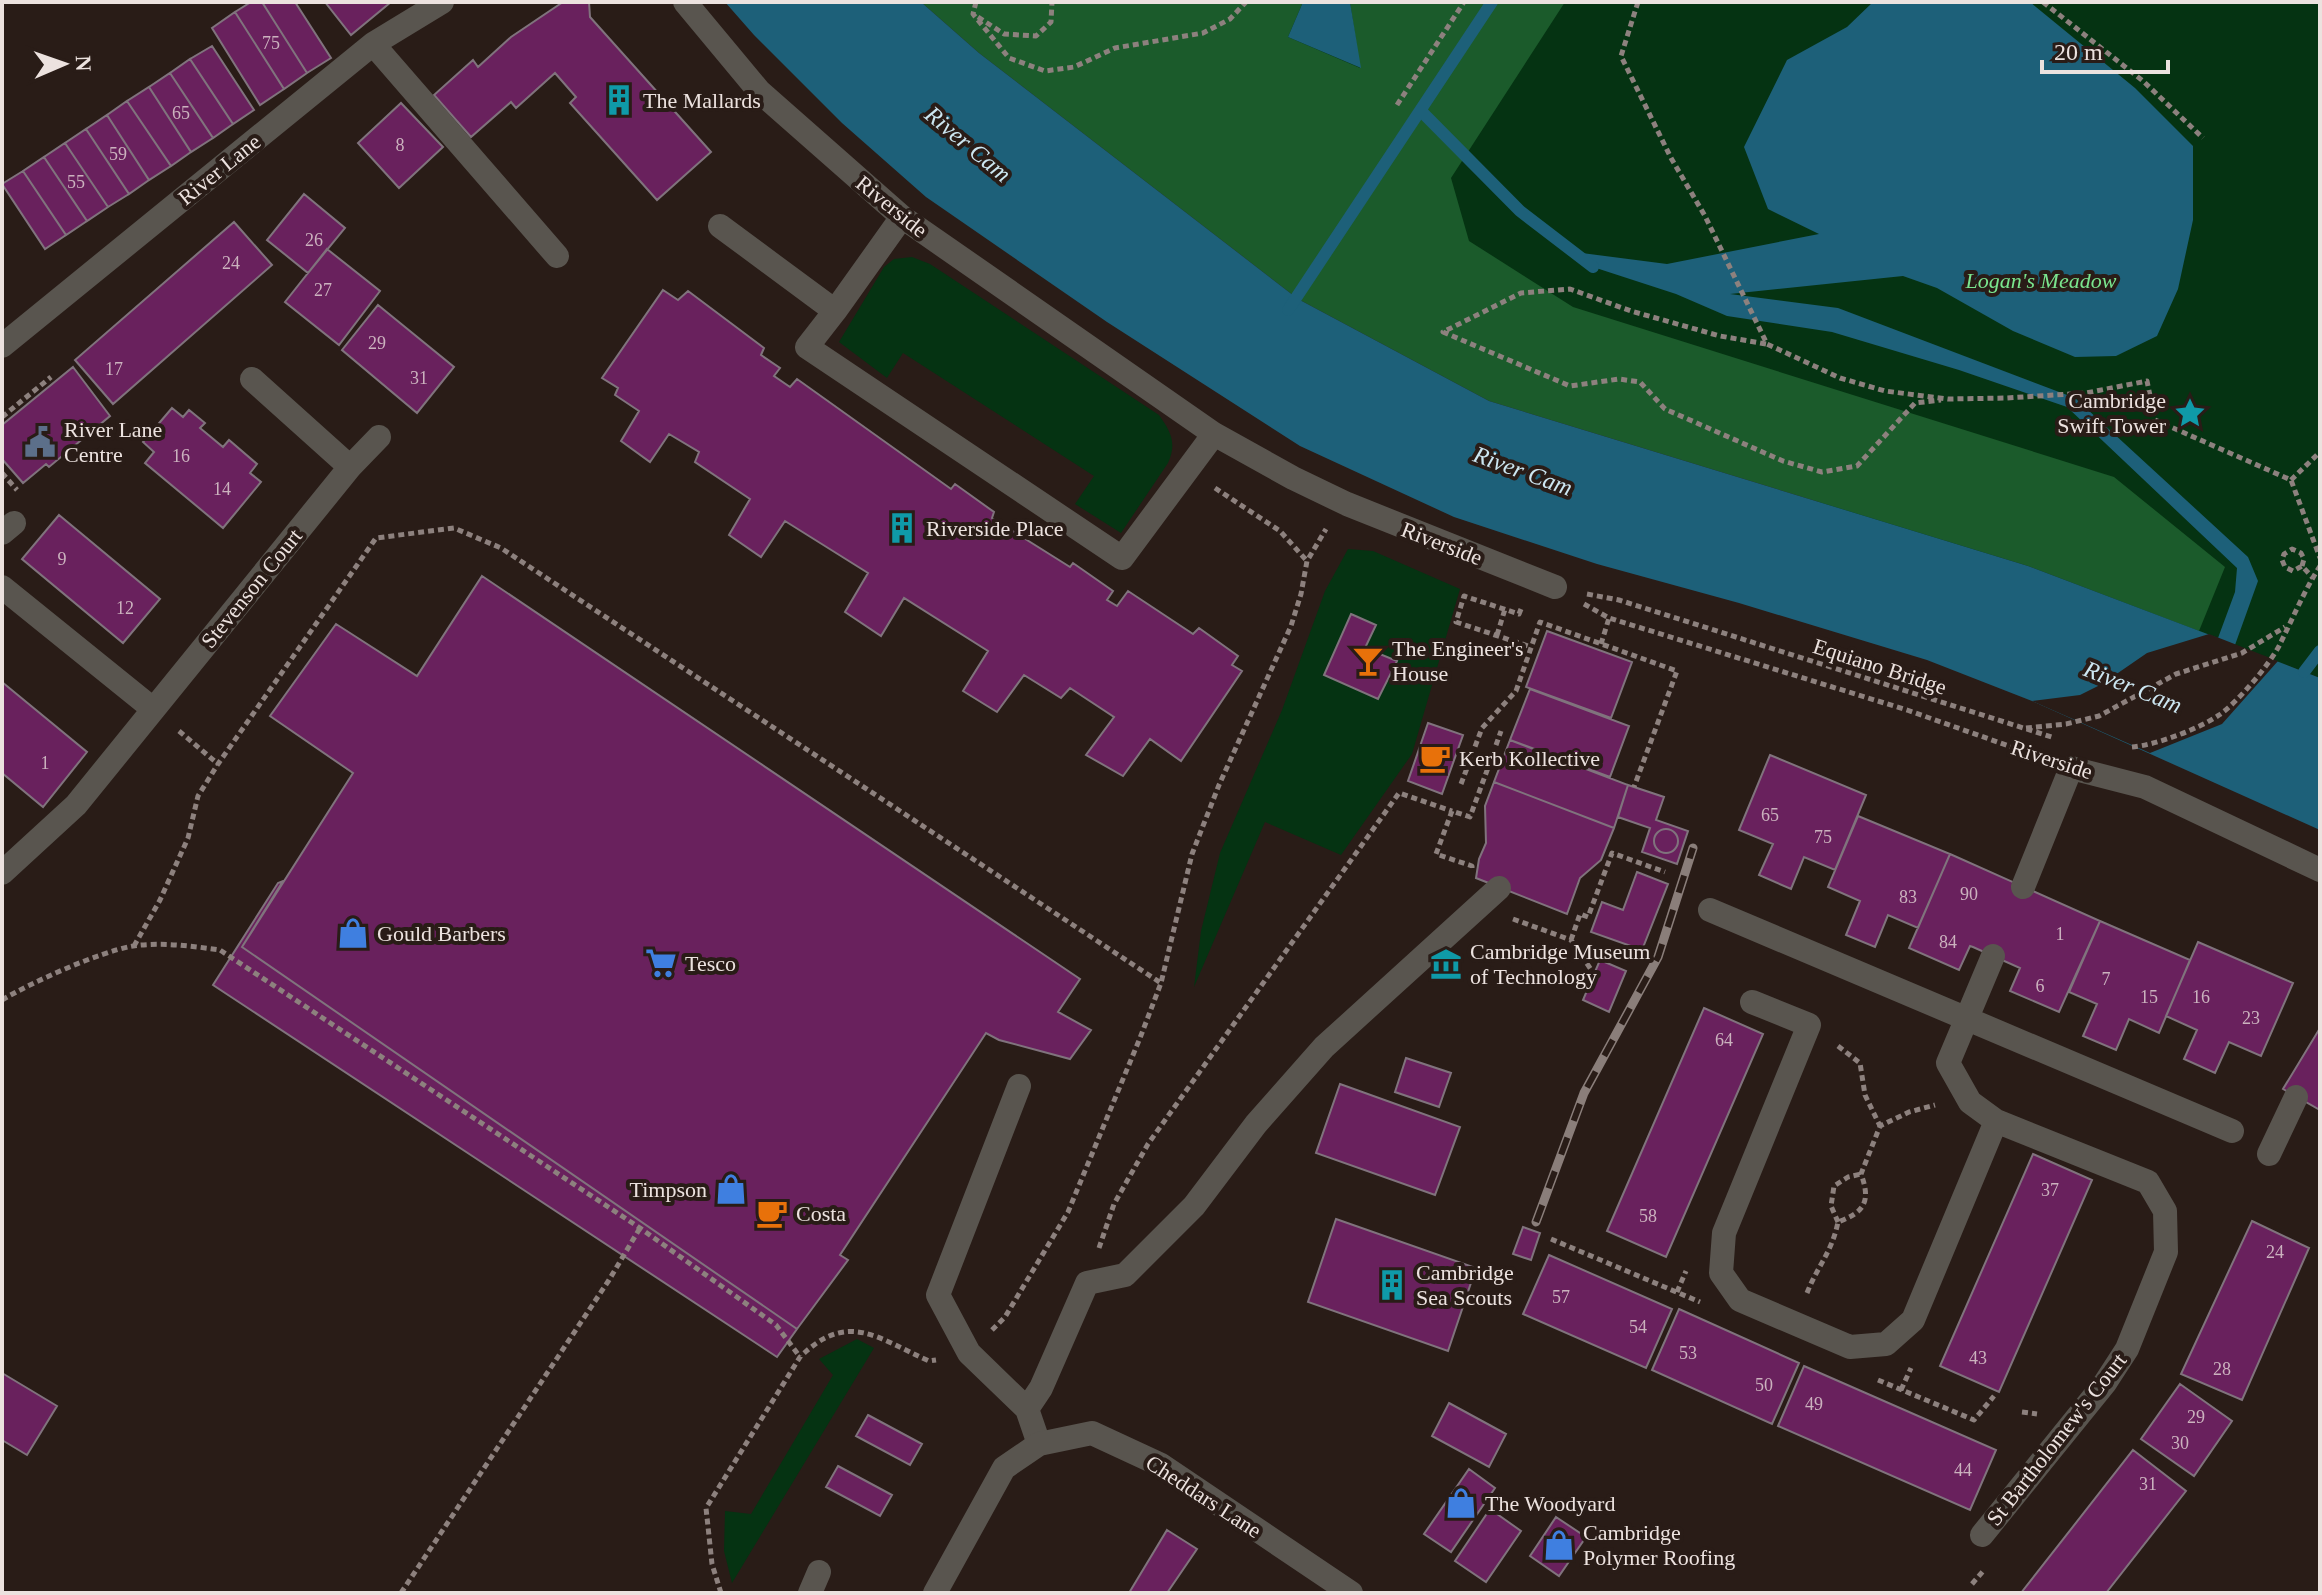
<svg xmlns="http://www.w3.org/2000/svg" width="2322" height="1595" viewBox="0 0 2322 1595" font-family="'Times New Roman',serif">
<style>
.green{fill:#053312}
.forest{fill:#1b5b2b}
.water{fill:#1d6079}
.pier{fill:#291c17}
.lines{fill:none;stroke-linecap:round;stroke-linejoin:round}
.stream{stroke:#1d6079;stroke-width:12}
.building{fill:#69215d;stroke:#80737d;stroke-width:2}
.path{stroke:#8d817e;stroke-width:5;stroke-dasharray:6 4;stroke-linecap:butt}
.lane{stroke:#59554f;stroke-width:24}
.street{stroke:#59554f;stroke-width:24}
.rail-casing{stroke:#8a7e7a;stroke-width:9}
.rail{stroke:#291c17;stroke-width:6;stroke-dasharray:18;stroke-linecap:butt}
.labels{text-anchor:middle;stroke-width:8;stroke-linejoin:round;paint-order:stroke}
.number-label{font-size:18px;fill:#cbb2be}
.poi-label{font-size:22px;fill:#ece2df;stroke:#291c17;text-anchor:start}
.street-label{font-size:22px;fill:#ece2df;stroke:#291c17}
.park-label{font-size:22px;font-style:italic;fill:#7ae58e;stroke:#291c17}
.water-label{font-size:24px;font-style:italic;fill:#cde7f2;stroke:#291c17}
</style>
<rect width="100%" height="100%" fill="#291c17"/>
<path class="green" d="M921,2h1399v676l-292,-112 -204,-61z
M912,257l18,7 229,151c12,17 18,28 9,48l-47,70 -46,-29 19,-28 -191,-123 -16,25 -48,-36 45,-75 10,-8z
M1348,549l25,2 87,38 -48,165 -71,101 -76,-33 -71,165 7,-56 19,-78 62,-143 43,-119z
M857,1339l17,9 -142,235 -8,-32 1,-40 26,3 82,-139 -14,-16z"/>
<path class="forest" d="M921,2h382l-15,35 72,31 -10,-66h215l-114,176 18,63 104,66 541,170 111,90 -26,64 -171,-65 -539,-165 -191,-102 -319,-246z"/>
<path class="water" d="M725,2h196l58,51 319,246 191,102 539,165 190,72 17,-46 2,-24 -170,-161 -108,-37 -127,-38 -105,-16 -51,-22 -83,-27 -19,-15 93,12 152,-30 -51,-25 -24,-62 43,-87 60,-33 26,-25h157l105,86 58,58v74l-15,69 -21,47 -41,20 -41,1 -62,-26 -76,-43 -34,-12 -173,18 108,14 237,90 173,159 10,24 -23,64 85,33v152l-288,-129 -105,-41 -188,-57 -142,-39 -143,-47 -154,-71 -193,-124 -181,-125 -84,-74 -88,-88z
M1303,2h47l11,66 -73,-31z"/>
<path class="pier" d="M2209,634l69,27 -56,63 -72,29 -118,-52 48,-6 22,-11 45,-31z"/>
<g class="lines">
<path class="stream" d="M1421,111l99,100 73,56
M1288,310l204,-308
M2304,672l16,-21"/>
</g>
<path class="building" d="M251,2h11l45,71 -23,16 -49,-77z
M262,2h33l36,56 -24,15z
M325,2h66l-40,33z
M563,2h26l1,15 121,135 -54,48 -87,-97 6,-6 -21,-24 -39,35 -5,-6 -40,35 -37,-42 39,-35 5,7 33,-30z
M235,12l49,77 -24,16 -48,-77z
M212,46l42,64 -21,14 -43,-65z
M190,59l43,65 -20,14 -43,-65z
M170,73l43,65 -22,14 -42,-65z
M149,87l42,65 -20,14 -44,-65z
M127,101l44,65 -22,14 -42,-65z
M401,103l42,44 -44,41 -41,-45z
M107,115l42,65 -20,14 -43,-65z
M86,129l43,65 -21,13 -43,-64z
M65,143l43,64 -21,14 -43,-64z
M44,157l43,64 -21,14 -43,-64z
M23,171l43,64 -21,14 -43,-65z
M304,194l41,34 -37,45 -41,-33z
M234,222l38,43 -159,139 -38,-44z
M327,249l53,42 -41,54 -54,-43z
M663,290l15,10 10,-9 76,57 -3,7 19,13 -6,8 16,11 7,-8 154,110 4,-5 39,28 -2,6 78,49 3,-4 40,28 -6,9 10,6 11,-15 65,43 6,-6 39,28 -6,9 10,6 -61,90 -31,-22 -27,37 -37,-21 28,-38 -44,-29 -9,10 -37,-23 -27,37 -34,-21 25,-40 -84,-53 -23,38 -36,-24 23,-39 -83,-52 -24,36 -32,-22 21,-36 -55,-37 4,-10 -30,-18 -19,28 -29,-21 18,-30 -24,-16 3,-7 -16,-10z
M378,305l76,62 -37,46 -75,-63z
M73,367l37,49 -61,51 -3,-3 -23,19 -21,-24v-34z
M172,408l11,9 6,-7 16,13 -5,5 23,19 6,-7 28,24 -7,9 11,9 -38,46 -78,-65 9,-11 -11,-10z
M59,515l101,84 -37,44 -101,-84z
M482,576l598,403 -22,33 33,18 -21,29 -71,-19 -13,-7 -146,222 8,5 -51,69 -555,-382 111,-174 -83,-57 66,-92 81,52z
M1351,614l25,11 -11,23 32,13 -19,38 -54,-24z
M1547,631l85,31 -21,56 -85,-31z
M2,682l85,70 -44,55 -41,-34z
M1530,689l99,37 -19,51 -100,-37z
M1428,723l35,12 -21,59 -34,-13z
M1510,740l118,45 -14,43 -120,-46z
M1770,755l96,40 -31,75 -31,-13 -13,32 -32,-14 14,-31 -34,-14z
M1494,782l120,46 -13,32 -21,18 -13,36 -91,-36 3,-19 7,-16 -1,-37z
M1628,785l36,12 -8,23 32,11 -11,33 -35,-12 8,-24 -32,-11z
M1858,816l92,38 -32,74 -30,-13 -13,32 -29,-12 14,-34 -32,-14z
M1654 841a12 12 0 1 1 24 0a12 12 0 1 1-24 0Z
M1950,854l150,67 -41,91 -49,-21 10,-23 -47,-21 -3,-1 -11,24 -50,-22z
M1637,872l31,12 -26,66 -51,-18 11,-30 21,8z
M283,881l-41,66 555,382 -20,28 -564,-372 65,-102z
M2100,921l90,39 -31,73 -30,-14 -13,31 -33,-14 14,-32 -28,-12z
M2198,942l95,41 -32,73 -32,-14 -14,31 -31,-14 13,-29 -31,-14z
M1600,960l26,11 -17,41 -26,-12z
M1704,1008l59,26 -97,223 -59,-26z
M2320,1028v82l-37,-21z
M1406,1058l45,15 -12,34 -44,-15z
M1340,1084l120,43 -25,68 -119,-42z
M2033,1154l59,26 -93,212 -59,-26z
M1336,1219l140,49 -28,83 -140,-49z
M2252,1221l57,27 -67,152 -61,-26z
M1523,1227l17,6 -9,27 -18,-6z
M1549,1255l123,54 -26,59 -123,-54z
M1679,1309l120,54 -27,61 -120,-54z
M1804,1366l192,84 -26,60 -192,-84z
M2,1373l55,33 -30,49 -25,-15z
M2180,1384l52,37 -38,55 -53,-37z
M1449,1403l57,31 -17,33 -57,-31z
M868,1415l54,29 -12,21 -54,-29z
M2133,1450l53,41 -80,102h-85z
M838,1466l54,29 -12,21 -54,-29z
M1469,1469l26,19 -44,64 -27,-18z
M1490,1509l31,22 -35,51 -31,-21z
M1556,1517l30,20 -27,39 -29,-20z
M1167,1530l30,19 -30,44h-38z"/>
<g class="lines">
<path class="path" d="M976,2l-3,12 36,44 36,13 29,-4 41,-19 88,-15 27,-14 16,-17
M1638,2l-17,54 50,102 34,58 62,128 73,34 45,13 63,8 58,-1 80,-5 61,-12 8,39 136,60 29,78
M2043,2l100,79 60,57
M978,17l26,17 32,2 15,-14 1,-20
M1397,105l67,-103
M1766,344l-46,-8 -89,-25 -61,-22 -49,4 -78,39 127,54 49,-7 21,3 25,27 118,52 39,11 35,-6 58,-63 26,-3
M2,417l49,-40
M2,473l15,17
M2291,480l29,-28
M1215,488l65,43 27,30
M2302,566l2,-7 -3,-6 -9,-4 -8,5 -2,6 3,7 8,4 9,-5 11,12
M1587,594l32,6 436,138
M1584,604l25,14 298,92 133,47
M1521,609l-2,5 -55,-18 -8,26 75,25
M1497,635l8,-26
M1601,644l8,-26
M2026,728l40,-4 33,-8 77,-42 66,-21 43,-26
M179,731l39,33
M2132,747c24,-2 67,-18 87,-32 18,-12 52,-52 61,-71 13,-26 24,-53 40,-78
M1471,759l18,6 12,-34
M1461,784l21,-56 34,-37 24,-69 137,49 -43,116
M1472,868v-2l-36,-12 16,-43 18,6 19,-52
M1513,919l58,21 23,34
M1571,940l9,-26 8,3 24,-64 53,19
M134,946l26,-46 28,-62 10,-42 20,-32 158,-226 78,-10 47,20 660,435
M2,1000c30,-18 97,-48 131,-54 28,-4 59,0 87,4l420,278 136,97 24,32
M1838,1046l22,17 5,32 15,31
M1838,1222l-7,-16 3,-20 14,-9 13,-3
M1551,1239l149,63
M1099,1248l15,-44 34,-60 251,-351 53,18
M1677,1292l9,-21
M1807,1293c10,-26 25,-41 31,-71 27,-10 33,-21 23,-48l19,-48 29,-14 26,-7
M992,1330l13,-13 63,-105 72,-174 21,-55 31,-129 27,-69 72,-159 10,-32 6,-33 19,-32
M1878,1380l96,40 20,-24
M1901,1390l10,-22
M2022,1412l15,2
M1972,1584l13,-15
M401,1593l208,-313 31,-52
M721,1593l-9,-29 -6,-56 94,-151c48,-47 77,-19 129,4l7,-1"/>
<path class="lane" d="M2023,887l48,-119
M1710,910l522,221
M1752,1002l57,23 -85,208 -3,40 19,27 110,47 36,-3 27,-24 83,-199 -26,-19 -22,-39 45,-107
M1019,1086l-81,209 31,58 58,56 12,35
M2269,1154l27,-57
M1027,1409l14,-21 46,-105 38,-8 69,-69 62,-82 68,-77 175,-159
M1982,1535l123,-152 22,-34 39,-97 -1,-41 -17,-29 -152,-61
M810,1593l9,-21"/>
<path class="street" d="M685,2l74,89 143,126 312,217 79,44 54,26 208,83
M373,44l184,212
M720,226l115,85 -28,36 315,211 92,-124
M835,311l67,-94
M2,346l371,-302 69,-42
M350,467l29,-30
M2,533l12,-10
M2,587l151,122
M2071,768l74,19 175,83
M2,873l74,-68 274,-338 -98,-88
M935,1593l69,-125 35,-24 53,-11 69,32 190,128"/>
<defs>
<path id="rail" d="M1536,1222l48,-129 74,-136 35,-109"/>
</defs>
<use href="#rail" class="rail-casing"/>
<use href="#rail" class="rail"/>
</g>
<defs>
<symbol id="building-bare" viewBox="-9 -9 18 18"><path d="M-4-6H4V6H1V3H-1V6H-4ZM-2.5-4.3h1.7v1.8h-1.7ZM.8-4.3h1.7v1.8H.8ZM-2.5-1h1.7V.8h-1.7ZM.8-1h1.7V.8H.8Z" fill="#0f9aa8" stroke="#291c17" stroke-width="2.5" paint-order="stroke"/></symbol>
<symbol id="sight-bare" viewBox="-9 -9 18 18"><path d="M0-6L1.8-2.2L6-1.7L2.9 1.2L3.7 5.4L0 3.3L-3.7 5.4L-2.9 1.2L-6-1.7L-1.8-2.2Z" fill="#0f9aa8" stroke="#291c17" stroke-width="2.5" paint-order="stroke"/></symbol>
<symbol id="civic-bare" viewBox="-9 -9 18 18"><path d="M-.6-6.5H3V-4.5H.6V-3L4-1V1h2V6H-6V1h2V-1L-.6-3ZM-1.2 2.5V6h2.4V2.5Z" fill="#5c6f8a" stroke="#291c17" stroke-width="2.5" paint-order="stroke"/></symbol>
<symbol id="bar-bare" viewBox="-9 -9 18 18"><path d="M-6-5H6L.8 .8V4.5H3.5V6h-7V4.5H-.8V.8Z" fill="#e8710a" stroke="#291c17" stroke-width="2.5" paint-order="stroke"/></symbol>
<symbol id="cafe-bare" viewBox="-9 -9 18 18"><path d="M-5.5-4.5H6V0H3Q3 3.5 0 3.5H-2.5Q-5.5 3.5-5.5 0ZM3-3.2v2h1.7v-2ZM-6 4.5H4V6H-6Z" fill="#e8710a" stroke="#291c17" stroke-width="2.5" paint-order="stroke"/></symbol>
<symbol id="shop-bare" viewBox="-9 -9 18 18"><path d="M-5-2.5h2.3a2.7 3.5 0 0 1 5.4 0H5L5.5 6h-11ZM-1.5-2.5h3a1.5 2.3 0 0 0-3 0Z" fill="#3f7fe0" stroke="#291c17" stroke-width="2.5" paint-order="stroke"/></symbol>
<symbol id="supermarket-bare" viewBox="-9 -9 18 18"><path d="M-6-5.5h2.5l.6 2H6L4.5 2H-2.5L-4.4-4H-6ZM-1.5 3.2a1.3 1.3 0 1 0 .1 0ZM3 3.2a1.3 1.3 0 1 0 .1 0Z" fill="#3f7fe0" stroke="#291c17" stroke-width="2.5" paint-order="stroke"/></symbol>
<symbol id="museum-bare" viewBox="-9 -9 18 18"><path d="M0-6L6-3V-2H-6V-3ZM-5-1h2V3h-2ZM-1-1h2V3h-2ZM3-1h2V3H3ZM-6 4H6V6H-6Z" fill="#0f9aa8" stroke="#291c17" stroke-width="2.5" paint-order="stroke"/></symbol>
</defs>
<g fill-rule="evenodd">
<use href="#building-bare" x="597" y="78" width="44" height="44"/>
<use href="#sight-bare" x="2168" y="391" width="44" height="44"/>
<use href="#civic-bare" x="18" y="420" width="44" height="44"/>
<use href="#building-bare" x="880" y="506" width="44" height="44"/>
<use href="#bar-bare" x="1346" y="639" width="44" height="44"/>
<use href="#cafe-bare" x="1413" y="736" width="44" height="44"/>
<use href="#shop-bare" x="331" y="911" width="44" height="44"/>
<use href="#supermarket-bare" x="639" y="941" width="44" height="44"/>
<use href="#museum-bare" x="1424" y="942" width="44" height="44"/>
<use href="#shop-bare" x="709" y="1167" width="44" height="44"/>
<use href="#cafe-bare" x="750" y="1191" width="44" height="44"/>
<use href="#building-bare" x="1370" y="1263" width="44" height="44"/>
<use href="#shop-bare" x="1439" y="1481" width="44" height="44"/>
<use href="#shop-bare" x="1537" y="1523" width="44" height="44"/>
</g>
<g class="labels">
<g class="number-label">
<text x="271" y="49">75</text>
<text x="181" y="119">65</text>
<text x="400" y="151">8</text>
<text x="118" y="160">59</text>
<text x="76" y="188">55</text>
<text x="314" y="246">26</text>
<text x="231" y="269">24</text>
<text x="323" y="296">27</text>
<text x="377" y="349">29</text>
<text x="114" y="375">17</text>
<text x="419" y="384">31</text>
<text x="181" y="462">16</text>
<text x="222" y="495">14</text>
<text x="62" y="565">9</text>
<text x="125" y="614">12</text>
<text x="45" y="769">1</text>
<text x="1770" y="821">65</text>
<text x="1823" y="843">75</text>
<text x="1969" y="900">90</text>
<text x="1908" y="903">83</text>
<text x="2060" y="940">1</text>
<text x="1948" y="948">84</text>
<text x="2106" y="985">7</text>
<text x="2040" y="992">6</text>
<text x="2149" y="1003">15</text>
<text x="2201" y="1003">16</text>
<text x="2251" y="1024">23</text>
<text x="1724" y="1046">64</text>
<text x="2050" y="1196">37</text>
<text x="1648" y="1222">58</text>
<text x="2275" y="1258">24</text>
<text x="1561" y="1303">57</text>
<text x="1638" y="1333">54</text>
<text x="1688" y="1359">53</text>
<text x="1978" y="1364">43</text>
<text x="2222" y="1375">28</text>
<text x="1764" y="1391">50</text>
<text x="1814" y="1410">49</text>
<text x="2196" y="1423">29</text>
<text x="2180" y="1449">30</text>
<text x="1963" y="1476">44</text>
<text x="2148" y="1490">31</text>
</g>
<g class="poi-label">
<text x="643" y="108">The Mallards</text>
<text x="2166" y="408" text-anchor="end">Cambridge<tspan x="2166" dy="25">Swift Tower</tspan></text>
<text x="64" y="437">River Lane<tspan x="64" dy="25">Centre</tspan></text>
<text x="926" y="536">Riverside Place</text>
<text x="1392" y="656">The Engineer's<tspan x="1392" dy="25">House</tspan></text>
<text x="1459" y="766">Kerb Kollective</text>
<text x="377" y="941">Gould Barbers</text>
<text x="1470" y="959">Cambridge Museum<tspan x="1470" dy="25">of Technology</tspan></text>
<text x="685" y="971">Tesco</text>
<text x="707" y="1197" text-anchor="end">Timpson</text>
<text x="796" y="1221">Costa</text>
<text x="1416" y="1280">Cambridge<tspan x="1416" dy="25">Sea Scouts</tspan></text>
<text x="1485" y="1511">The Woodyard</text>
<text x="1583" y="1540">Cambridge<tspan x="1583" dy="25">Polymer Roofing</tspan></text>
</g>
<g class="street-label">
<text transform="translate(219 169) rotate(-39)" y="8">River Lane</text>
<text transform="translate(892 206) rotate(39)" y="8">Riverside</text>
<text transform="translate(1442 543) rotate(21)" y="8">Riverside</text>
<text transform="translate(251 588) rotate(-51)" y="8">Stevenson Court</text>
<text transform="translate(1880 666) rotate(18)" y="8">Equiano Bridge</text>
<text transform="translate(2052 759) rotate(18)" y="8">Riverside</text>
<text transform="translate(2056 1439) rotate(-52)" y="8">St Bartholomew's Court</text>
<text transform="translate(1204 1496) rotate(33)" y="8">Cheddars Lane</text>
</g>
<g class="park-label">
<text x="2041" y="288">Logan's Meadow</text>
</g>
<g class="water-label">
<text transform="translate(968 144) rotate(40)" y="8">River Cam</text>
<text transform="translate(1523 471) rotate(20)" y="8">River Cam</text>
<text transform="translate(2133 687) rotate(22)" y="8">River Cam</text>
</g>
</g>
<rect width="2322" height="1595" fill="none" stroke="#ece2df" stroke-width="8"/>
<g transform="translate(64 64) rotate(88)" stroke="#291c17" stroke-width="6" paint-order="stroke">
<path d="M0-6L14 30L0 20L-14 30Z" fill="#ece2df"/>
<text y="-12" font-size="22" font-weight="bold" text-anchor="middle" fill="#ece2df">N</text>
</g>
<path d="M2042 60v12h126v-12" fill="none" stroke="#ece2df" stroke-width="4"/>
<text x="2054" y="60" font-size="24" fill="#ece2df" stroke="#291c17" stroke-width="6" paint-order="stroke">20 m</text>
</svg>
